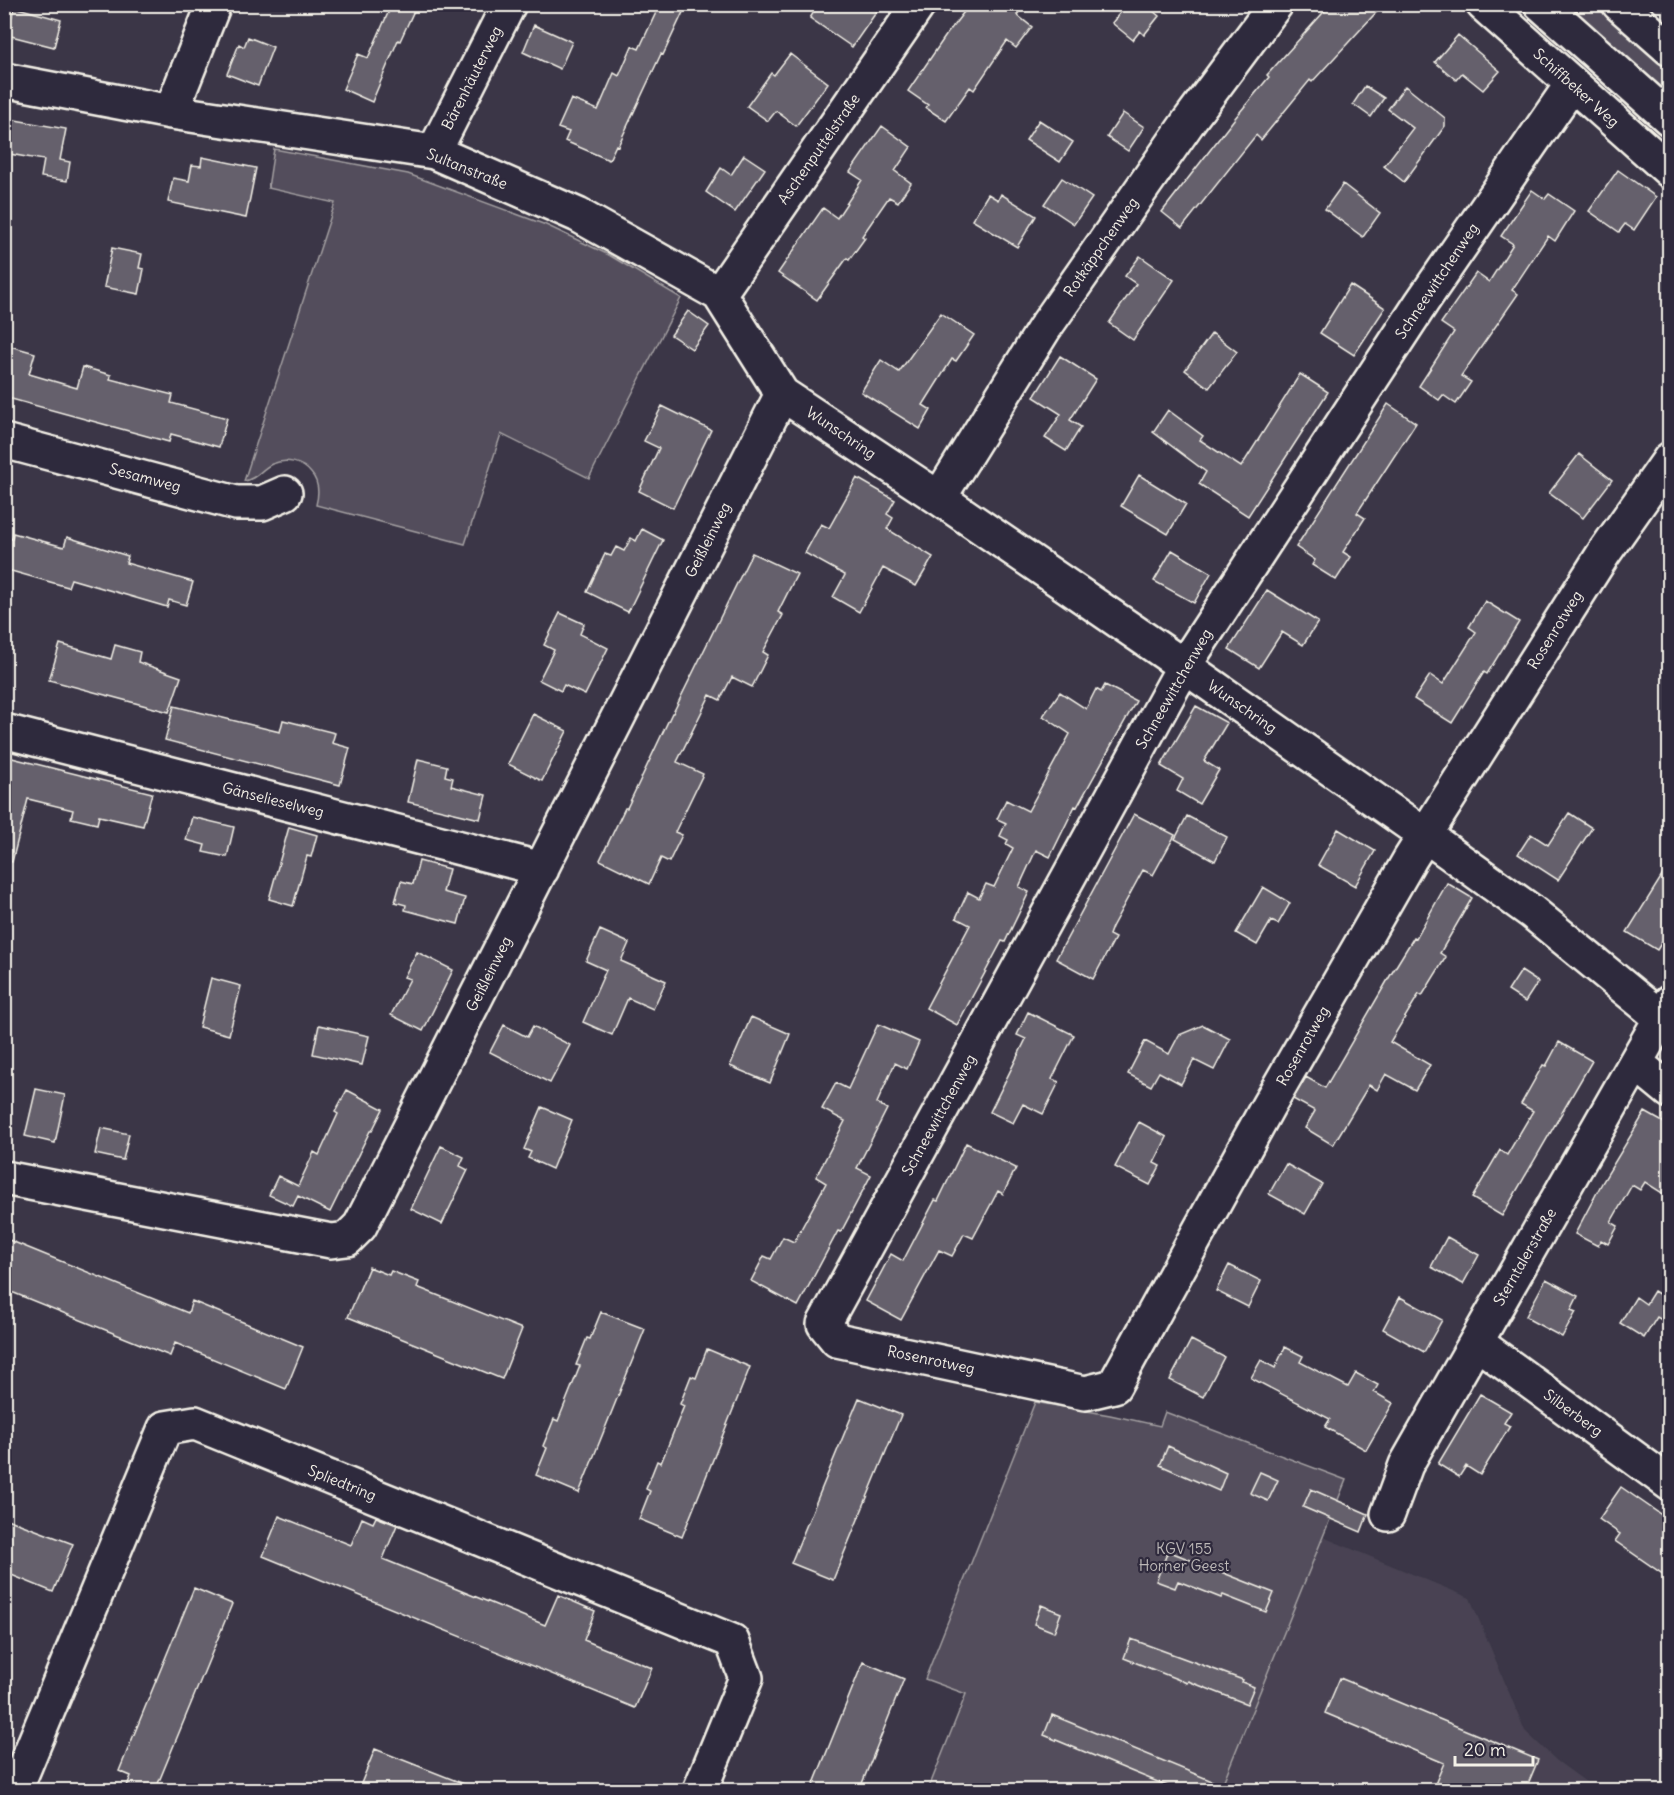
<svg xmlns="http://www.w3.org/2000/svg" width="1674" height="1795" viewBox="0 0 1674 1795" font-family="Delius,sans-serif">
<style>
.built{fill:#484352}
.green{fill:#534e5c;stroke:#a4a0a2;stroke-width:1.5}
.building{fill:#65616c;stroke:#f4f1e8;stroke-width:1.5}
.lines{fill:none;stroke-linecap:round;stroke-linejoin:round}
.minor-casing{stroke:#f4f1e8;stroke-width:38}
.major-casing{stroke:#f4f1e8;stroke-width:38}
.minor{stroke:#2f2a3d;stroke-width:33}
.major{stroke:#2f2a3d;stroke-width:33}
.labels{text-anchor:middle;stroke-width:4.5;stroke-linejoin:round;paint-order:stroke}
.street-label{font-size:15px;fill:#f4f1e8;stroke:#2f2a3d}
.park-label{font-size:15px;fill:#bcb8b7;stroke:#2f2a3d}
</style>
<rect width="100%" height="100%" fill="#3b3647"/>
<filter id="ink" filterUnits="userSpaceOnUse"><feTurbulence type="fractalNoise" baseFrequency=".0167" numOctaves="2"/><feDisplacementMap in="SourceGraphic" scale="12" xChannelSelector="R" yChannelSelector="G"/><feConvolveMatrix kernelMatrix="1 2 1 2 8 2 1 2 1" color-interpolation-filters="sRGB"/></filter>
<g filter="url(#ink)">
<path class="built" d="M1323,1537l147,61 55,133 32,30 40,29h-377z"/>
<path class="green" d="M1562,5h33l74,64v15l-7,9z
M274,149l134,25 138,51 63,30 72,43 -92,180 -88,-44 -36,110 -149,-39c3,-11 3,-23 -5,-32 -9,-11 -25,-15 -39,-9 -11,5 -15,15 -28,17l91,-278 -67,-15z
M1035,1402l75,13 50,11 5,-14 181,68 -126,310h-292l38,-96 -41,-15z"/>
<path class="building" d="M392,4h25l-17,37 -2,-1 -26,62 -29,-13 15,-35 10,4z
M660,4h12l12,6 -21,45 -2,-1 -43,92 -2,-1 -7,15 -44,-19 4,-9 -11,-4 13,-29 27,11 16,-37 5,3 13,-30 7,3z
M819,4h63l-30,43 -42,-29z
M970,4h54l-7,11 15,12 -16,21 -9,-7 -33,49 -4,-3 -24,34 -20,-13 2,-3 -20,-14 39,-57z
M1127,4h18l14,12 -15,19 -4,-4 -7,9 -21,-17z
M1331,4h53l-72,78 -2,-2 -49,60 -5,-5 -74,93 -20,-16 73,-94 34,-41 -2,-2z
M14,7l47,13 -7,27 -47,-12z
M534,25l38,17 -12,27 -37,-17z
M1458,35l42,36 -17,19 -21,-17 -6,7 -21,-18z
M248,37l25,10 -15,39 -31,-12 12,-30 5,3z
M790,54l38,29 -32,43 -20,-15 -8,10 -21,-15 24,-33 3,2z
M1365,86l19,12 -13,19 -18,-13z
M1405,86l40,32v8l-41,56 -20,-16 29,-38 -25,-19z
M1123,113l21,14 -16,24 -21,-14z
M4,118l62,11 -6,31 10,2 -3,19 -26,-4 3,-17 -40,-7z
M1039,120l34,22 -13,20 -34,-22z
M882,126l29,21 -16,24 16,12 -13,19 -9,-5 -27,39 3,2 -16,22 -2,-2 -30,42 -39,-27 45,-65 14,10 25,-38 -12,-8z
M744,155l21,14 -30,43 -29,-20 15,-24 10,7z
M202,157l54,11 -10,50 -78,-16 5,-24 16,3 3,-16 9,1z
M1618,170l38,27 -22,33 -9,-6 -6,8 -30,-21z
M1062,178l30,20 -18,26 -30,-20z
M1343,184l37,29 -17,24 -38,-28z
M1532,190l13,9 4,-5 25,17 -19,30 -7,-5 -36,54 6,4 -57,82 10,6 -15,22 -13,-9 -4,5 -20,-14 35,-54 -13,-9 35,-50 13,9 24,-38 -12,-8z
M988,194l10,6 3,-6 35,22 -19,31 -45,-27z
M112,248l30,6 -3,14 5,1 -5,25 -35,-7z
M1140,256l34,24 -41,60 -24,-17 27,-39 -11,-8z
M1350,285l35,23 -31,47 -34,-22z
M688,311l21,15 -17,23 -21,-14z
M941,313l33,22 -18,26 -4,-2 -29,46 8,5 -11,19 -59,-37 20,-32 18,12z
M1212,333l25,19 -28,36 -24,-18z
M10,346l25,7 -6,21 48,14 6,-21 28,8 -1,4 63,16 -2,8 56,15 -8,29 -48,-13 -2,8 -165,-45v-30z
M1060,356l36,23 -26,41 11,7 -15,24 -21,-13 16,-24 -27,-17z
M1300,374l28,18 -80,124 -49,-32 7,-12 -53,-40 15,-22 35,26 -3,4 41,27z
M1388,404l28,19 -59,90 8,5 -22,34 8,5 -15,23 -24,-15 3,-5 -19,-13z
M662,406l49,24 -38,78 -34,-17 20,-43 -15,-7z
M1579,454l33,26 -29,38 -34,-25z
M1139,475l47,29 -18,30 -47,-28z
M857,478l38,22 -8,14 6,4 -6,11 46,28 -17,29 -33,-18 -24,44 -26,-15 12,-22 -40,-22 16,-29 8,4z
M642,529l21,11 -35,72 -41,-20 18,-38 6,2 5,-9 8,4 7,-13 5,3z
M13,533l51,14 3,-10 61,19 -2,7 67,19 -7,23 -17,-5 -2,7 -96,-28 -3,8 -64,-18v-32l8,2z
M1172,550l39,23 -17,30 -40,-22z
M752,553l45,21 -19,38 5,3 -20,37 5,3 -16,32 -20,-10 -12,23 -10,-5 -33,67 26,12 -28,58 7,3 -13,27 -8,-4 -12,26 -49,-24 25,-52h2l45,-95h1z
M1267,590l51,32 -15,23 -21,-13 -23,36 -30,-19z
M1485,601l34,21 -32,52 -3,-2 -32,51 -38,-24 16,-24 13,9 33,-52 -7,-5z
M560,613l24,11 -4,10 28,14 -23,47 -21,-10 -3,6 -22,-11 15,-30 -10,-5z
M60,644l51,15 4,-14 25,7 -2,10 43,15 -12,35 -120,-32z
M1105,685l31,16 -59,106 -2,-1 -25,51 -14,-7 -17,37 10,5 -24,50 -3,-1 -45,84 -31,-17 44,-83 -14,-7 12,-26 11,6 7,-14 8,3 19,-39 -7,-4 2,-4 -8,-4 6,-13 -9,-4 9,-19 22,11 42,-77 -27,-18 17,-24 26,17 10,-20 5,3z
M174,706l106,26 3,-12 52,13 -3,10 18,5 -10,37 -175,-45z
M1196,706l31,17 -23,38 15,9 -20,34 -22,-13 6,-12 -22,-13z
M533,714l34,17 -25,50 -34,-17z
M4,756l148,37 -9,33 -44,-10 -2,8 -26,-6 2,-8 -45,-11 -16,63 -8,-1z
M418,759l29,7 -2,10 8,2 -2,8 35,9 -6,24 -72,-17z
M1569,813l23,15 -34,52 -40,-26 13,-20 17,11z
M1134,814l41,21 -22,40 -10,-5 -31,57 -3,8 6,3 -22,41 -37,-20z
M1187,816l40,21 -12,24 -40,-22z
M192,817l42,10 -7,30 -24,-5 2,-7 -19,-5z
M289,827l28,8 -6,22 -4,-1 -14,50 -24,-7z
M1338,829l37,22 -20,35 -37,-21z
M419,861l30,8 -6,23 22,6 -7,26 -53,-14 1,-5 -11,-3 6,-21 12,3z
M1670,863v66l-13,21 -30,-18z
M1447,883l25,15 -32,55 6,4 -24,39 -3,-2 -29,48 40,23 -15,25 -29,-16 -9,16 -8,-5 -36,60 -28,-17 10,-17 -22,-12 13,-22 19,11 65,-112 24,-39 2,1z
M1263,887l27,16 -12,21 -7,-3 -14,24 -21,-12z
M600,930l29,13 -8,18 45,20 -13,28 -25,-11 -16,37 -29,-13 23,-52 -20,-9z
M417,952l36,18 -30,61 -32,-16 19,-36 -6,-2z
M1521,971l17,11 -13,20 -17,-11z
M211,978l30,8 -12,49 -30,-8z
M1028,1012l46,23 -22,44 7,3 -16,32 -20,-10 -10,19 -23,-11 36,-73 -9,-4z
M751,1017l39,17 -20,49 -40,-17z
M878,1024l41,18 -12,27 -12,-6 -18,40 10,6 -30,59 14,7 -30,57 -3,-1 -40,75 -47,-25 13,-25 7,3 12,-22 11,5 32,-59 -10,-6 29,-56 -23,-12 14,-26 12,6z
M319,1025l50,11 -7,29 -49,-11z
M504,1025l23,12 6,-11 37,19 -20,38 -60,-31z
M1203,1025l27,14 -16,31 -20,-10 -13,24 -22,-12 -8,14 -23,-12 17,-33 24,13 10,-19z
M1559,1042l33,19 -90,155 -30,-18 28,-48 7,5 26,-44 -12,-7 22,-39 3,1z
M36,1089l29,6 -10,48 -30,-7z
M347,1090l36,19 -11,22h-2l-40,81 -32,-16 -5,10 -24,-11 9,-19 20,10 16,-34 5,3 19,-41 -3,-2z
M542,1107l30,13 -20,49 -24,-11 3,-6 -7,-3z
M1645,1112l25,14v72l-25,-16 -5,8 -8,-5 -21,37 7,4 -10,18 -7,-4 -3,6 -23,-12 27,-51z
M1139,1122l28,15 -13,26 6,3 -10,19 -35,-18z
M101,1128l28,6 -6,26 -28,-6z
M966,1143l50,25 -13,26 -5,-3 -25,47 -9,-4 -12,22 -13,-6 -38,70 -35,-19 25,-47 12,7 32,-61 3,1z
M441,1146l23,11 -4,9 8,4 -26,54 -31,-15z
M1286,1164l36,20 -17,30 -36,-20z
M1447,1237l32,18 -16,29 -32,-17z
M4,1238l184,75 4,-12 111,46 -17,42 -111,-46 -5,13 -166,-67z
M1229,1265l32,16 -13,26 -32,-16z
M369,1267l20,8 2,-4 28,11 -2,5 105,42 -20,50 -154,-62z
M1546,1279l32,17 -7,14 5,2 -14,25 -32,-17v-1l-4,-3z
M1654,1291l16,10v24l-13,-8 -13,21 -24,-15 16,-26 10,7z
M1400,1297l42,23 -18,32 -41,-23z
M601,1312l44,17 -66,164 -43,-18 11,-27 -4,-2 11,-27 4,2 22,-55 -4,-1 11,-27 3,1z
M1191,1340l33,17 -21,40 -33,-17z
M1285,1347l18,9 -3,6 48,25 8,-14 22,12 -4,7 19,11 -27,47 -41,-23 5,-8 -79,-41 10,-18 14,8z
M707,1349l43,18 -68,170 -43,-18 11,-28 -4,-2 11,-28 4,2 23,-57 -4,-2 11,-28 5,2z
M1480,1394l31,18 -7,11 6,3 -30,49 -14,-9 -7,11 -21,-13z
M859,1398l42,17 -68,165 -42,-17z
M1168,1446l58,27 -7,18 -59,-26z
M1260,1472l18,8 -10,21 -18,-8z
M1621,1487l49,34v58l-55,-38 5,-7 -21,-15z
M1311,1489l57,25 -7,18 -58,-25z
M279,1516l72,29 11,-27 11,5 3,-6 21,8 -14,34 162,66 13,-30 37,16 -11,29 68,28 -17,40 -372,-152z
M4,1518l69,26 -20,48 -49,-20z
M1168,1551l106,42 -8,19 -43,-17 -2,3 -43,-17 -3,7 -19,-7z
M194,1588l38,16 -77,187h-30l6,-15 -12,-5z
M1041,1605l20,8 -7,19 -20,-8z
M1131,1639l112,41 -1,2 12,5 -7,17 -59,-23 -1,2 -63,-25z
M863,1662l41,17 -45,112h-48z
M1340,1678l198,82 -13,31h-93l12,-28 -119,-50z
M1052,1715l182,75v1h-54l-47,-19 -89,-37z
M375,1749l102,40v2h-119z"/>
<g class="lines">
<defs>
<path id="minor" d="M1483,4l187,167
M4,80l167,32 263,40 144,63 141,79 63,100 157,104 245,168 241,169 107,77 128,105
M1572,84l-150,218 -238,364 -360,658 13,16 248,53 29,-7 154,-280 142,-247 194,-306 66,-94
M171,112l43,-108
M434,152l75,-148
M719,294l200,-290
M4,441l232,62h26l23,-10
M939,498l105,-169 145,-208 87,-117
M4,731l538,138
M1636,1063l34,28
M4,1178l327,63 16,-2 13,-13 422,-832
M1476,1342l194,142
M1388,1514l18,-49 264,-463
M15,1790l150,-362 30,-5 537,218 14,37 -46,112"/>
<path id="major" d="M1541,4l129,115
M1619,4l51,45"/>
</defs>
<use href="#minor" class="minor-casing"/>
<use href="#major" class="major-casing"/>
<use href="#minor" class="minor"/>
<use href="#major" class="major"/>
</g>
</g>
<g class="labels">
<g class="street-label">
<text transform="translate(472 78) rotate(-63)" y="5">Bärenhäuterweg</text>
<text transform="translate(1576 88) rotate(42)" y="5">Schiffbeker Weg</text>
<text transform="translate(819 149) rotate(-55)" y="5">Aschenputtelstraße</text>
<text transform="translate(467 169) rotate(22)" y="5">Sultanstraße</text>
<text transform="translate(1101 247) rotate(-55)" y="5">Rotkäppchenweg</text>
<text transform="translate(1437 281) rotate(-56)" y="5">Schneewittchenweg</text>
<text transform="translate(841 433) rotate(34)" y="5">Wunschring</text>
<text transform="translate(145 478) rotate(15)" y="5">Sesamweg</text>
<text transform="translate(708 540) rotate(-63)" y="5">Geißleinweg</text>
<text transform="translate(1555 630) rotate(-58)" y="5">Rosenrotweg</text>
<text transform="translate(1174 689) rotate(-60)" y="5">Schneewittchenweg</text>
<text transform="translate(1242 707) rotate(35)" y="5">Wunschring</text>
<text transform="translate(273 800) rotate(14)" y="5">Gänselieselweg</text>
<text transform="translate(489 974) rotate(-63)" y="5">Geißleinweg</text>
<text transform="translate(1303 1046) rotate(-60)" y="5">Rosenrotweg</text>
<text transform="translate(939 1115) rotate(-61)" y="5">Schneewittchenweg</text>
<text transform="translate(1525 1257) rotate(-60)" y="5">Sterntalerstraße</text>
<text transform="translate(931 1360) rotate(12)" y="5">Rosenrotweg</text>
<text transform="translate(1573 1413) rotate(36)" y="5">Silberberg</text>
<text transform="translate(342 1483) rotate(22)" y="5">Spliedtring</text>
</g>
<g class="park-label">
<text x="1184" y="1554">KGV 155<tspan x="1184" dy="17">Horner Geest</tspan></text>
</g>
</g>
<rect width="1674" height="1795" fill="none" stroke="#2f2a3d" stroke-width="24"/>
<rect x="12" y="12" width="1650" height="1771" fill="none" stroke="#f4f1e8" stroke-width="2" filter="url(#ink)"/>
<path d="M1455 1756v9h78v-9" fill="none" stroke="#f4f1e8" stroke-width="3"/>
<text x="1464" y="1756" font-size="18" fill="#f4f1e8" stroke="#2f2a3d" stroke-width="4.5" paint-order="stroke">20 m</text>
</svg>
